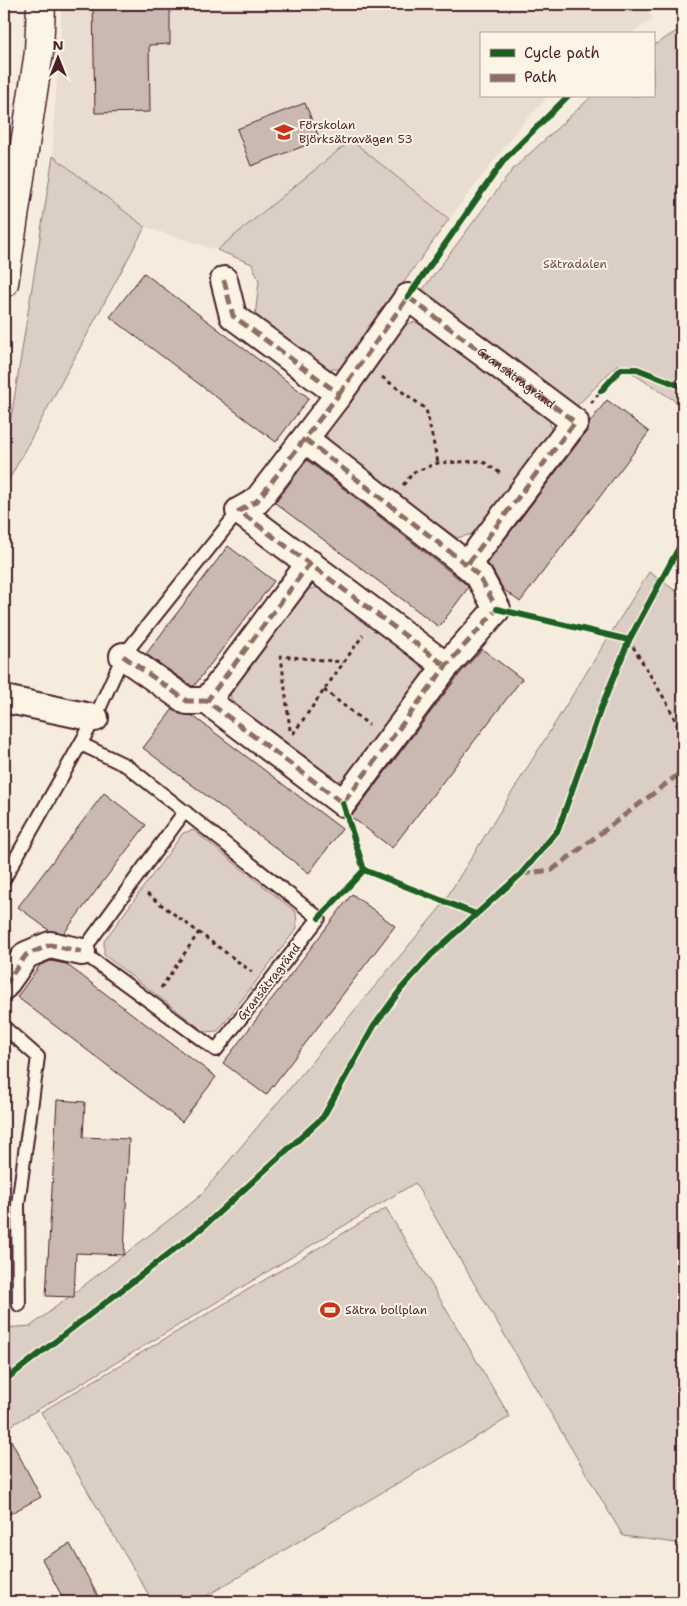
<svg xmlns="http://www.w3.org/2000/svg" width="687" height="1606" font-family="'Shantell Sans',sans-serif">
<rect width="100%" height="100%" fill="#f5ecde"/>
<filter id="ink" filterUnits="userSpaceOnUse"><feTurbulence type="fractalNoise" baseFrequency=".02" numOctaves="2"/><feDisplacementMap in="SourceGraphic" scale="10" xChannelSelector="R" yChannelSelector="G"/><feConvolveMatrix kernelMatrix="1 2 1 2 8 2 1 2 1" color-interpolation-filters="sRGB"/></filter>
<g filter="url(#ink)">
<polygon fill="#e8ddd0" points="61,4 641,4 654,19 630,34 481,34 481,96 548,96 522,124 449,219 351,140 217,250 145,227 53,156 54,119 61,26"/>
<g fill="#dbcec4" stroke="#927678">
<polygon points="4,19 10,25 4,112"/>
<polygon points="683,27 683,406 618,364 573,410 421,292 513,169 592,96 653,96 653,46"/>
<polygon points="351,140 449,219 342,369 326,369 255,317 259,281 252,264 217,250"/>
<polygon points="53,156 145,227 4,489 4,462"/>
<polygon points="416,322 549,415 551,431 479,532 457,538 328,443 326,426 405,324"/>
<polygon points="649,572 683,596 683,1544 623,1536 415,1183 4,1430 4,1328 31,1326 199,1197 440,908"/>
<polygon points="320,587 419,659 426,674 352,777 334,782 232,708 230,690 309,589"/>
<polygon points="193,830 296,912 297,928 218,1031 205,1032 104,955 104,941 183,833"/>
<polygon points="386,1208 510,1417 196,1602 153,1602 41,1412"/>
</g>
<g fill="#cab9b1" stroke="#4a1f2b">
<polygon points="93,4 170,4 170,44 149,45 150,112 95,113"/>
<polygon points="305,103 320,140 251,166 237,129"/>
<polygon points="144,273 309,398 276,442 110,317"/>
<polygon points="607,400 649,432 520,602 503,589 492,569 487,563 587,431 590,422"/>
<polygon points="307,460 467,585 468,588 439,627 275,503"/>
<polygon points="228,546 274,581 194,686 192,686 146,654"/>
<polygon points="482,649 522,679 392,848 350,816 355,812 458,676"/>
<polygon points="173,709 179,714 193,716 342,829 309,873 143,748"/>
<polygon points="104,793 146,825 64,933 50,931 18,907"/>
<polygon points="352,894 395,926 266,1095 223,1063"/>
<polygon points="51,961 66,964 216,1077 182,1122 17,997 40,965"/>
<polygon points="57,1100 85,1102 83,1137 129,1139 124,1255 76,1253 74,1297 46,1296"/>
<polygon points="4,1427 41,1497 4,1517"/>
<polygon points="70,1544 101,1602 65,1602 42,1559"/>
</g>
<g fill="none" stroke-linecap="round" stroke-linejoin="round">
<defs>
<g id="lane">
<polyline points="81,744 127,766 319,918 216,1050 82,952 185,811"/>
<polyline points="4,879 95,718 123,656 239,511"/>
<polyline points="4,1027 38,1057 18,1204 19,1305"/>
</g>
<g id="street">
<polyline points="224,280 233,316 339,394 257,501 239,511 446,666"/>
<path id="s1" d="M339 394 408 297 575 422 467 565"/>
<polyline points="305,439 467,565 479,576 497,609 446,666 343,803 207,701 310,563"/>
<polyline points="123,656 187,701 207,701"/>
<polyline points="4,699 95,718"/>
<polyline points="4,986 26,955 50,945 82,952"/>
</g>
<polyline id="secondary" points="4,283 39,52 41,4"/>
</defs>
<use href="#lane" stroke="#4a1f2b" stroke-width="16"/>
<use href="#street" stroke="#4a1f2b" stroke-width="30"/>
<use href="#secondary" stroke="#4a1f2b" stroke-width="31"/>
<g stroke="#4a1f2b" stroke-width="3" stroke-dasharray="4 4" stroke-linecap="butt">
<polyline points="382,377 426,409 438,463"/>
<polyline points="591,403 601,391"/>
<polyline points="403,485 414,472 438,463 482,461 503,475"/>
<polyline points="629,640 667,703 683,737"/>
<polyline points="324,690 369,725"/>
<polyline points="290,730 281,656 343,662"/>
<polyline points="293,734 363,635"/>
<polyline points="147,894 252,972"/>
<polyline points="161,988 199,932"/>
</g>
<use href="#lane" stroke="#fcf5e5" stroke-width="12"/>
<use href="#street" stroke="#fcf5e5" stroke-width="26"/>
<use href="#secondary" stroke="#fcf5e5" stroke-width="28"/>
<g stroke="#8d6e63" stroke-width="5" stroke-dasharray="10 5" stroke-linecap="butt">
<polyline points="224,280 233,316 339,394 257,501 239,511 446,666"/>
<polyline points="339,394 408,297 575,422 467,565"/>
<polyline points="305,439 467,565 479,576 497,609 446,666 343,803 207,701 310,563"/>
<polyline points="123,656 187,701 207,701"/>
<polyline points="521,874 552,870 683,771"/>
<polyline points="4,986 26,955 50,945 82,952"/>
</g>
<defs>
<g id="cycleway">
<polyline points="408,297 504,160 568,96"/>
<polyline points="601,391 621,369 637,369 683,387"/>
<polyline points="497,609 629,640"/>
<polyline points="364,870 476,914"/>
<polyline points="319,918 364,870 343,803"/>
<polyline points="4,1381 202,1228 323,1117 374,1026 401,989 431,955 521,874 558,830 601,708 629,640 683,540"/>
</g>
</defs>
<use href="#cycleway" stroke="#fcf5e5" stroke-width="9"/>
<use href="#cycleway" stroke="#1b5e20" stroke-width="6"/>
</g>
</g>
<defs>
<symbol id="school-bare" viewBox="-9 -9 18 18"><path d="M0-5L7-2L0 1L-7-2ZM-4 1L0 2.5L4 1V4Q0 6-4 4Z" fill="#c8321e" stroke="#fcf5e5" stroke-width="2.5" paint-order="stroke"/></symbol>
<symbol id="stadium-bare" viewBox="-9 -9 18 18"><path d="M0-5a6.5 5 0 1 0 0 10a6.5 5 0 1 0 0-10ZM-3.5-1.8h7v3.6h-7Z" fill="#c8321e" stroke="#fcf5e5" stroke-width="2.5" paint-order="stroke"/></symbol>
</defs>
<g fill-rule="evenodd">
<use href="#school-bare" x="270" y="118" width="28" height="28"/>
<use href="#stadium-bare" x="316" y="1296" width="28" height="28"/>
</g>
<g text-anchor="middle" stroke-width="4" stroke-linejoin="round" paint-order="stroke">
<g font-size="12" fill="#4a1f2b" stroke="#fcf5e5" text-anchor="start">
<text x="299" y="129">Förskolan<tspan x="299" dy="14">Björksätravägen 53</tspan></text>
<text x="345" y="1314">Sätra bollplan</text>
</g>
<g font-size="12" fill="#6e4b51" stroke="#fcf5e5">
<text x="575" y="268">Sätradalen</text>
</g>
<g font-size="12" fill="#4a1f2b" stroke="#fcf5e5">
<text dy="4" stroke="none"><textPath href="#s1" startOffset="254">Gransätragränd</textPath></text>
<text transform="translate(269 982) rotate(-52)" y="4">Gransätragränd</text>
</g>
</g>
<rect width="687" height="1606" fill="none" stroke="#fcf5e5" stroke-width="20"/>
<rect x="10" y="10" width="667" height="1586" fill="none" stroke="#4a1f2b" stroke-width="2" filter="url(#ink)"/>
<rect x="480" y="32" width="175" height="65" fill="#fcf5e5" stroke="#b59f9b"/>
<rect x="490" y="49" width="25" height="8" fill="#1b5e20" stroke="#b59f9b"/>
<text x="524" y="58" font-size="15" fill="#4a1f2b">Cycle path</text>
<rect x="490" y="74" width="25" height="8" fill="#8d6e63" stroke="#b59f9b"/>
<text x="524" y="82" font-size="15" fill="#4a1f2b">Path</text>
<g transform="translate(58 58)" stroke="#fcf5e5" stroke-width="4" paint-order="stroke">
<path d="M0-4L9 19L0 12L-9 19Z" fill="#4a1f2b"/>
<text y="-8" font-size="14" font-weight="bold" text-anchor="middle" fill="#4a1f2b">N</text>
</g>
</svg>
